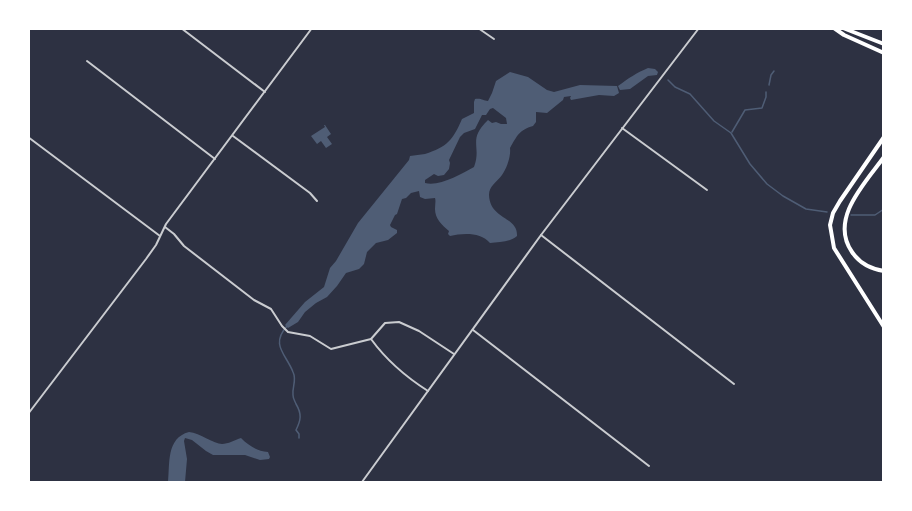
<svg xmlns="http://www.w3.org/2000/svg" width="912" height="511" font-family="'Space Grotesk',sans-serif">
<rect width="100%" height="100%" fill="#2d3142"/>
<g fill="#4f5d75" fill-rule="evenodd">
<path d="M648 68 655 69 658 72 657 75 648 76 630 89 620 90 618 86C629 78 636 73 648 68Z"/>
<path d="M510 72 528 77 547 90 554 92 580 85 617 86 619 93 614 96 599 95 571 100 570 98 571 96 564 97 563 100 547 113 536 112V122L533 126C519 130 517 136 510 148 511 156 507 168 502 175 497 182 489 186 489 195 490 220 518 216 517 236 511 242 499 242 490 243 481 232 463 233 450 236L448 234 449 231C442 225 435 219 435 209 435 205 436 201 435 198L425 199 420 197 419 191 411 193 406 198 402 199 397 214 395 215 390 225 391 227 397 230V233L388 240 376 243 367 252 364 264 359 269 346 273 337 286 327 297 316 303 305 312 298 322 288 328 285 325 305 302 324 287 330 268 336 261 358 223 409 160 410 156C415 155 420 155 425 154 447 147 453 140 462 119L474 113V102L475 99C482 98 483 101 488 101L492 93 496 81ZM493 108 506 118 507 124H501L496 122 492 123 488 120C467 140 482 146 474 167 461 174 439 187 425 183V180L434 174 438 176 444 175 449 169 450 163 449 160 460 137 464 133 475 129 482 115H486L490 109Z"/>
<polygon points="324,125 325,125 331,134 327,137 332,144 326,148 321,141 317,144 311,136 325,127"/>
<path d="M189 432C200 433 214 444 222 444 228 444 235 440 241 438 249 446 257 451 268 452L270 457 269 459 260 460 245 455H213L206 451 192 440 185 438 184 441 187 459 185 482H168C170 464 166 438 189 432Z"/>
</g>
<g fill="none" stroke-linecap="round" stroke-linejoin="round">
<g stroke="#4f5d75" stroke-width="1.5">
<polyline points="668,80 675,87 690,94 714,121 731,133 750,164 767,184 783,196 806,209 827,212"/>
<polyline points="769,85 771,75 774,71"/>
<polyline points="732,132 745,110 762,108 766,97 766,92"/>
<polyline points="851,215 875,215 884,209"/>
<path d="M287 326C270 345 286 354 293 372 297 380 292 387 293 395 293 399 295 401 296 404 302 414 301 420 296 430L299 434V438"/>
</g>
<g stroke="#caccd0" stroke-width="2">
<polyline points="181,28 265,92"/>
<polyline points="478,28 494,39"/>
<polyline points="87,61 215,159"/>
<polyline points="622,128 707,190"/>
<polyline points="233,136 310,193 317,201"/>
<polyline points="28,137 160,236"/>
<polyline points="165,227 174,234 184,246 254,300 271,309 282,326 288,332 310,336 331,349 371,339"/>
<polyline points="541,235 734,384"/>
<polyline points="473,330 649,466"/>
<path d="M428 391C406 377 387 361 371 339L385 323 399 322 419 331 454 354"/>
<polyline points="28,414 146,259 156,245 166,224 312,28"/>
<polyline points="362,482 541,235 699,28"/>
</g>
<g stroke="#fff" stroke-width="4">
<polyline points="834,28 844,35 884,53"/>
<polyline points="843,28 884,44"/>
</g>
<g stroke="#fff" stroke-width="4">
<polyline points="884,137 840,201 833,213 830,225 834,248 884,327"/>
<path d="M884 157C865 183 829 219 852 252 860 264 871 269 884 271"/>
</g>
</g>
<rect width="912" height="511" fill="none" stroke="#ffffff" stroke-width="60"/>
</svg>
